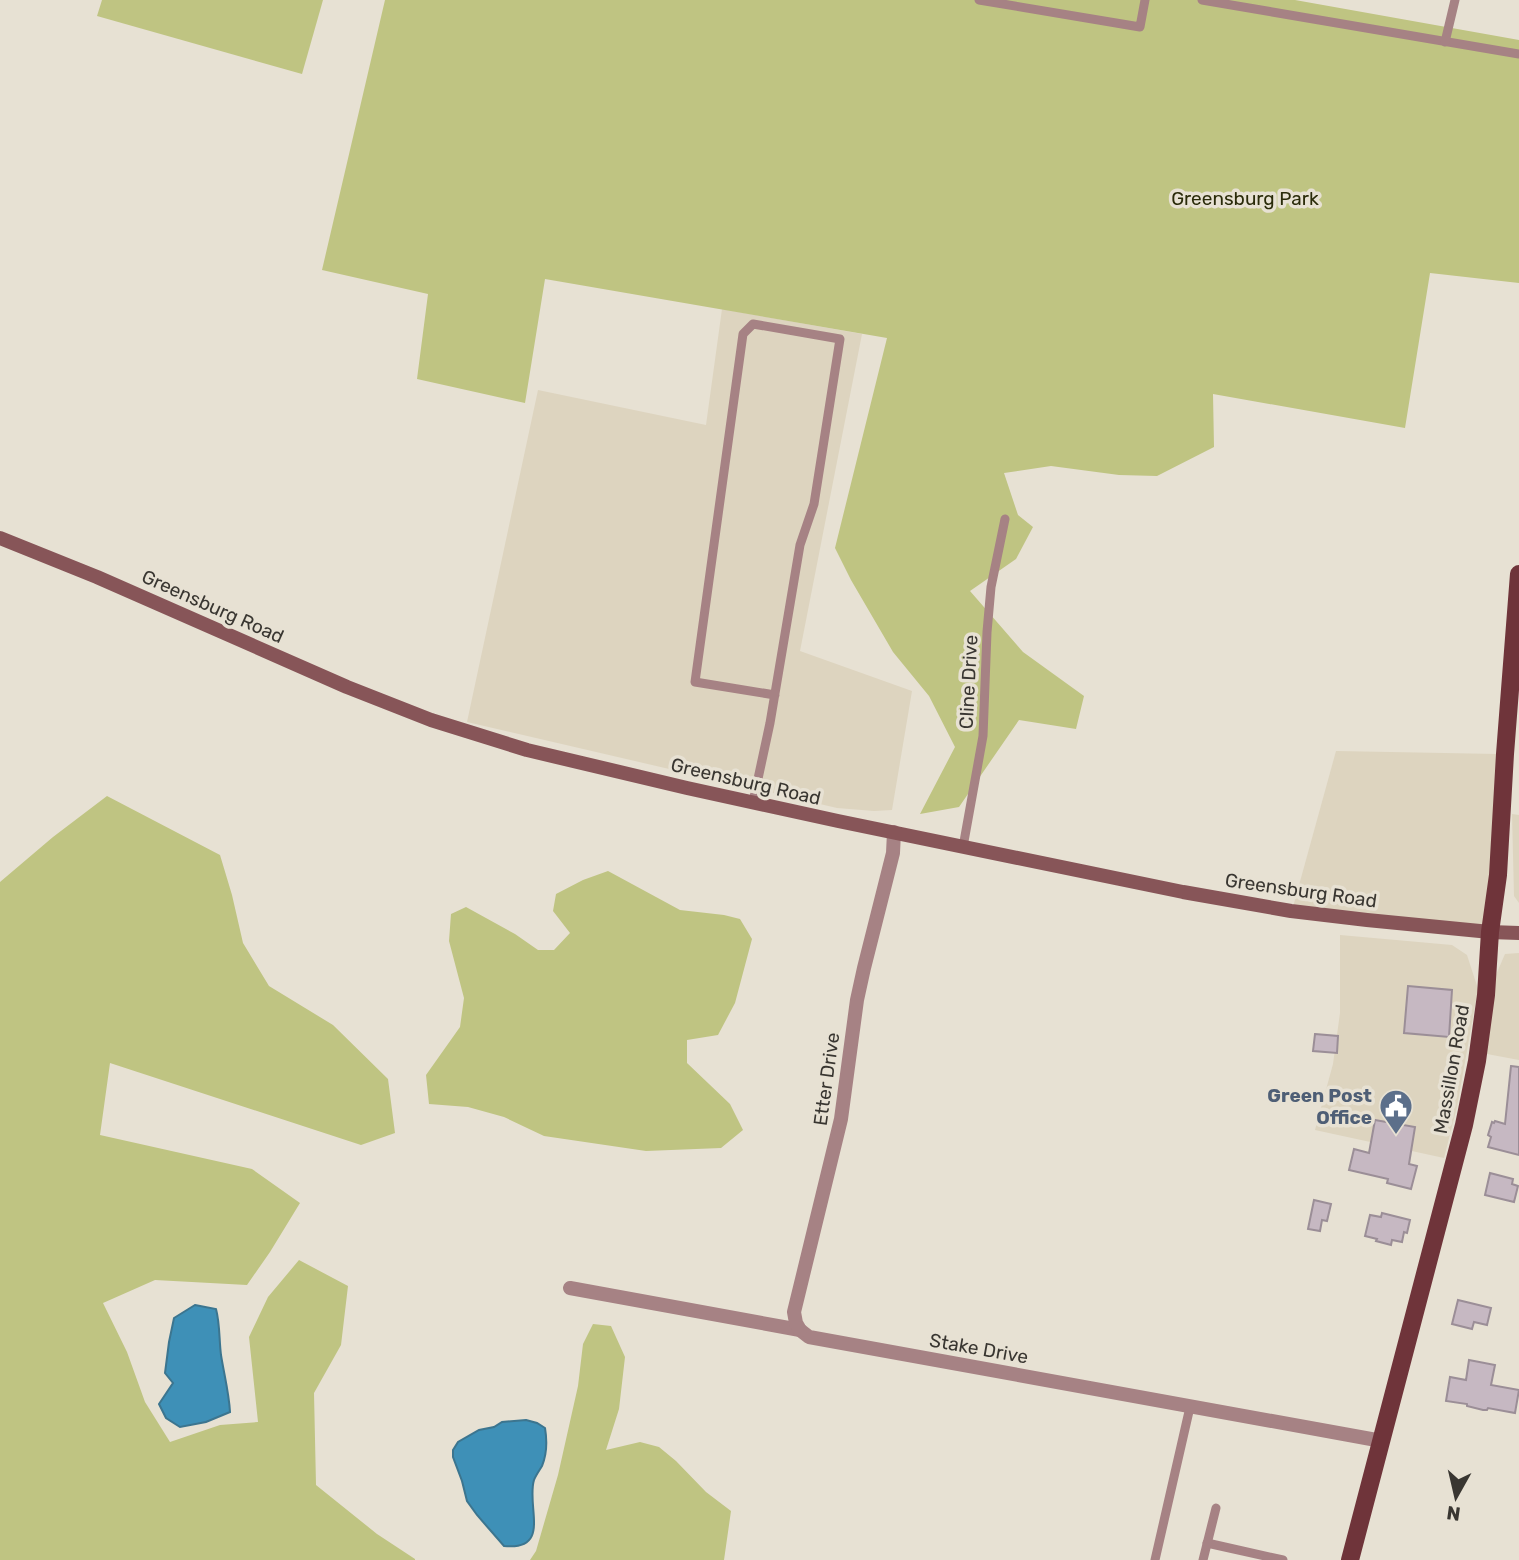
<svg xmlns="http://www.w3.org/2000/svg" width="1519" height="1560" font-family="Rubik,sans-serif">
<rect width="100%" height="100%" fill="#e7e1d3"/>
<g fill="#ddd4bf">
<polygon points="722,309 862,334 800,651 912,691 892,810 874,811 837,808 467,722 538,390 706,425"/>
<polygon points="1336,751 1498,754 1491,885 1486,927 1293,907"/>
<polygon points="1512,814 1519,815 1519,903 1514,896"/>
<polygon points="1340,935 1452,945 1467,955 1478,989 1457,1107 1444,1158 1315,1130 1333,1064 1340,1013"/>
<polygon points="1519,953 1519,1060 1487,1054 1492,984 1505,954"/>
</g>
<g fill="#bfc482">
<polygon points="102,0 323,0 302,74 97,16"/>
<polygon points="385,0 1295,0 1519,40 1519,283 1430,273 1405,428 1213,394 1214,447 1157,476 1119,475 1051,466 1004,473 1018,515 1033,527 1016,559 970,591 1023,652 1084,696 1076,729 1019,720 959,807 920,814 955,747 929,696 893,652 851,580 835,548 887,338 545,279 525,403 417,379 428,294 322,270"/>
<polygon points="107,796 220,855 232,895 243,943 269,986 333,1025 388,1079 395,1133 361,1145 110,1063 100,1135 252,1169 300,1203 270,1252 247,1285 155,1280 103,1303 127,1352 145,1402 170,1442 220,1425 258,1422 249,1337 268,1297 299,1260 348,1286 341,1345 314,1393 316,1485 377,1534 415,1559 415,1560 0,1560 0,882 53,837"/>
<polygon points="608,871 680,910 724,915 740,919 752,939 735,1003 718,1035 687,1040 687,1063 730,1104 743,1130 721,1148 646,1151 544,1136 504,1117 468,1107 429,1104 426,1075 460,1027 464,998 449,941 451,914 466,907 515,934 538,950 554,950 570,933 553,911 556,894 583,880"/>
<polygon points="593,1324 611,1326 625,1357 619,1409 606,1450 640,1442 659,1447 676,1461 706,1492 731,1511 724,1560 530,1560 536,1551 558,1475 578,1386 583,1344"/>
</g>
<g fill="#3e90b7" stroke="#3c758f" stroke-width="2">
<path d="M195 1305 216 1309C220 1324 219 1339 221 1355 224 1374 229 1393 230 1412L206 1422 180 1427 166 1418 159 1404 173 1383 165 1373 169 1342 174 1318Z"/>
<path d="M526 1420 537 1423 545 1428C547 1440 547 1454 542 1466 539 1471 536 1475 534 1480 526 1506 552 1551 504 1546L477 1515 467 1501 462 1481 453 1457V1450L458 1442 479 1430 494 1427 502 1422Z"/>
</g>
<g fill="#c6b8c2" stroke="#9b8e97" stroke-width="2">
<polygon points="1408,986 1452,990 1449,1037 1404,1033"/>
<polygon points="1315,1034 1338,1036 1337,1053 1313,1051"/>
<polygon points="1511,1066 1519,1067 1519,1155 1488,1147 1491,1137 1488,1135 1492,1122 1494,1123 1495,1121 1505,1124"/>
<polygon points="1375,1120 1415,1127 1409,1164 1417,1166 1411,1189 1387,1183 1388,1179 1349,1170 1354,1149 1369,1153"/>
<polygon points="1490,1173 1513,1179 1512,1184 1518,1186 1514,1202 1485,1195"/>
<polygon points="1314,1200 1331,1204 1327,1221 1322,1220 1320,1231 1308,1229"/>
<polygon points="1382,1213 1410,1220 1407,1233 1404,1232 1402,1242 1392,1240 1391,1245 1376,1241 1377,1239 1365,1236 1370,1215 1381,1217"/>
<polygon points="1458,1300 1491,1308 1487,1325 1474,1322 1472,1329 1452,1324"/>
<polygon points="1469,1360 1495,1365 1491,1385 1519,1390 1515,1413 1488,1408 1487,1410 1483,1410 1467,1406 1467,1404 1446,1401 1450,1377 1466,1380"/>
</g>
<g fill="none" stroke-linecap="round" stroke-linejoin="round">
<g stroke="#a68284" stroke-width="9">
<polyline points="979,0 1140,27 1145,0"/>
<polyline points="1202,0 1519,54"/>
<polyline points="1445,42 1455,0"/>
<polyline points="753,802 770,723 800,545 814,504 840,339 753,324 743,334 695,682 775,695"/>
<polyline points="963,847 983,736 987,632 991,587 1005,519"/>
<polyline points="1207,1543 1283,1560"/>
<polyline points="1155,1560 1190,1407"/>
<polyline points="1203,1560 1216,1508"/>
</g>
<g stroke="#a68284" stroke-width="14">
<polyline points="570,1288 800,1330 809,1337 1382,1441"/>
<polyline points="800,1330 796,1323 794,1312 841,1119 857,1000 864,968 893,853 894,832"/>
</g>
<polyline stroke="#875558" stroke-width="14" points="0,538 97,577 347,687 431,720 527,750 687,788 838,821 1183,892 1291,911 1367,920 1490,932 1519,933"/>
<polyline stroke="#6f343a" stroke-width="18" points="1350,1560 1464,1125 1477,1061 1486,995 1490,932 1498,875 1505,754 1519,574"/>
</g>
<defs>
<symbol id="civic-pin" viewBox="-11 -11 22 30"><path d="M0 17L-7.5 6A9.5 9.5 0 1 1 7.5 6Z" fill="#5c6f8a" stroke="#e7e1d3"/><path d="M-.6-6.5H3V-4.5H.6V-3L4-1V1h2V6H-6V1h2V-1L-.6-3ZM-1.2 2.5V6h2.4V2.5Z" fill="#fff"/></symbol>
</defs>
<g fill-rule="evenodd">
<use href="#civic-pin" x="1377" y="1087" width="38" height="52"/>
</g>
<g text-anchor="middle" stroke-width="7" stroke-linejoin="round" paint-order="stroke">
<g font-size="19" fill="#2a2b0a" stroke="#e7e1d3">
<text x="1245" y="205">Greensburg Park</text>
</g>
<g font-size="19" fill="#393631" stroke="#e7e1d3">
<text transform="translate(213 606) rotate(24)" y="7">Greensburg Road</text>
<text transform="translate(968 682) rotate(-87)" y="7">Cline Drive</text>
<text transform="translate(746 781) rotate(13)" y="7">Greensburg Road</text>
<text transform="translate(1301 890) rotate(8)" y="7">Greensburg Road</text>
<text transform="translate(1451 1069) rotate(-80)" y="7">Massillon Road</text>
<text transform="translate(826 1079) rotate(-82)" y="7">Etter Drive</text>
<text transform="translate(979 1348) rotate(10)" y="7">Stake Drive</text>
</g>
<g font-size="19" font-weight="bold" fill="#4e5e75" stroke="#e7e1d3" text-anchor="end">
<text x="1372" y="1102">Green Post<tspan x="1372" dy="22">Office</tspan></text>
</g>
</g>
<g transform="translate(1456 1497) rotate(188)" stroke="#e7e1d3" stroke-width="5" paint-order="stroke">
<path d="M0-5L12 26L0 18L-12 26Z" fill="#393631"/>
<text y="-10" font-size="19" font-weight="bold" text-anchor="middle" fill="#393631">N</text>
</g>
</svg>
